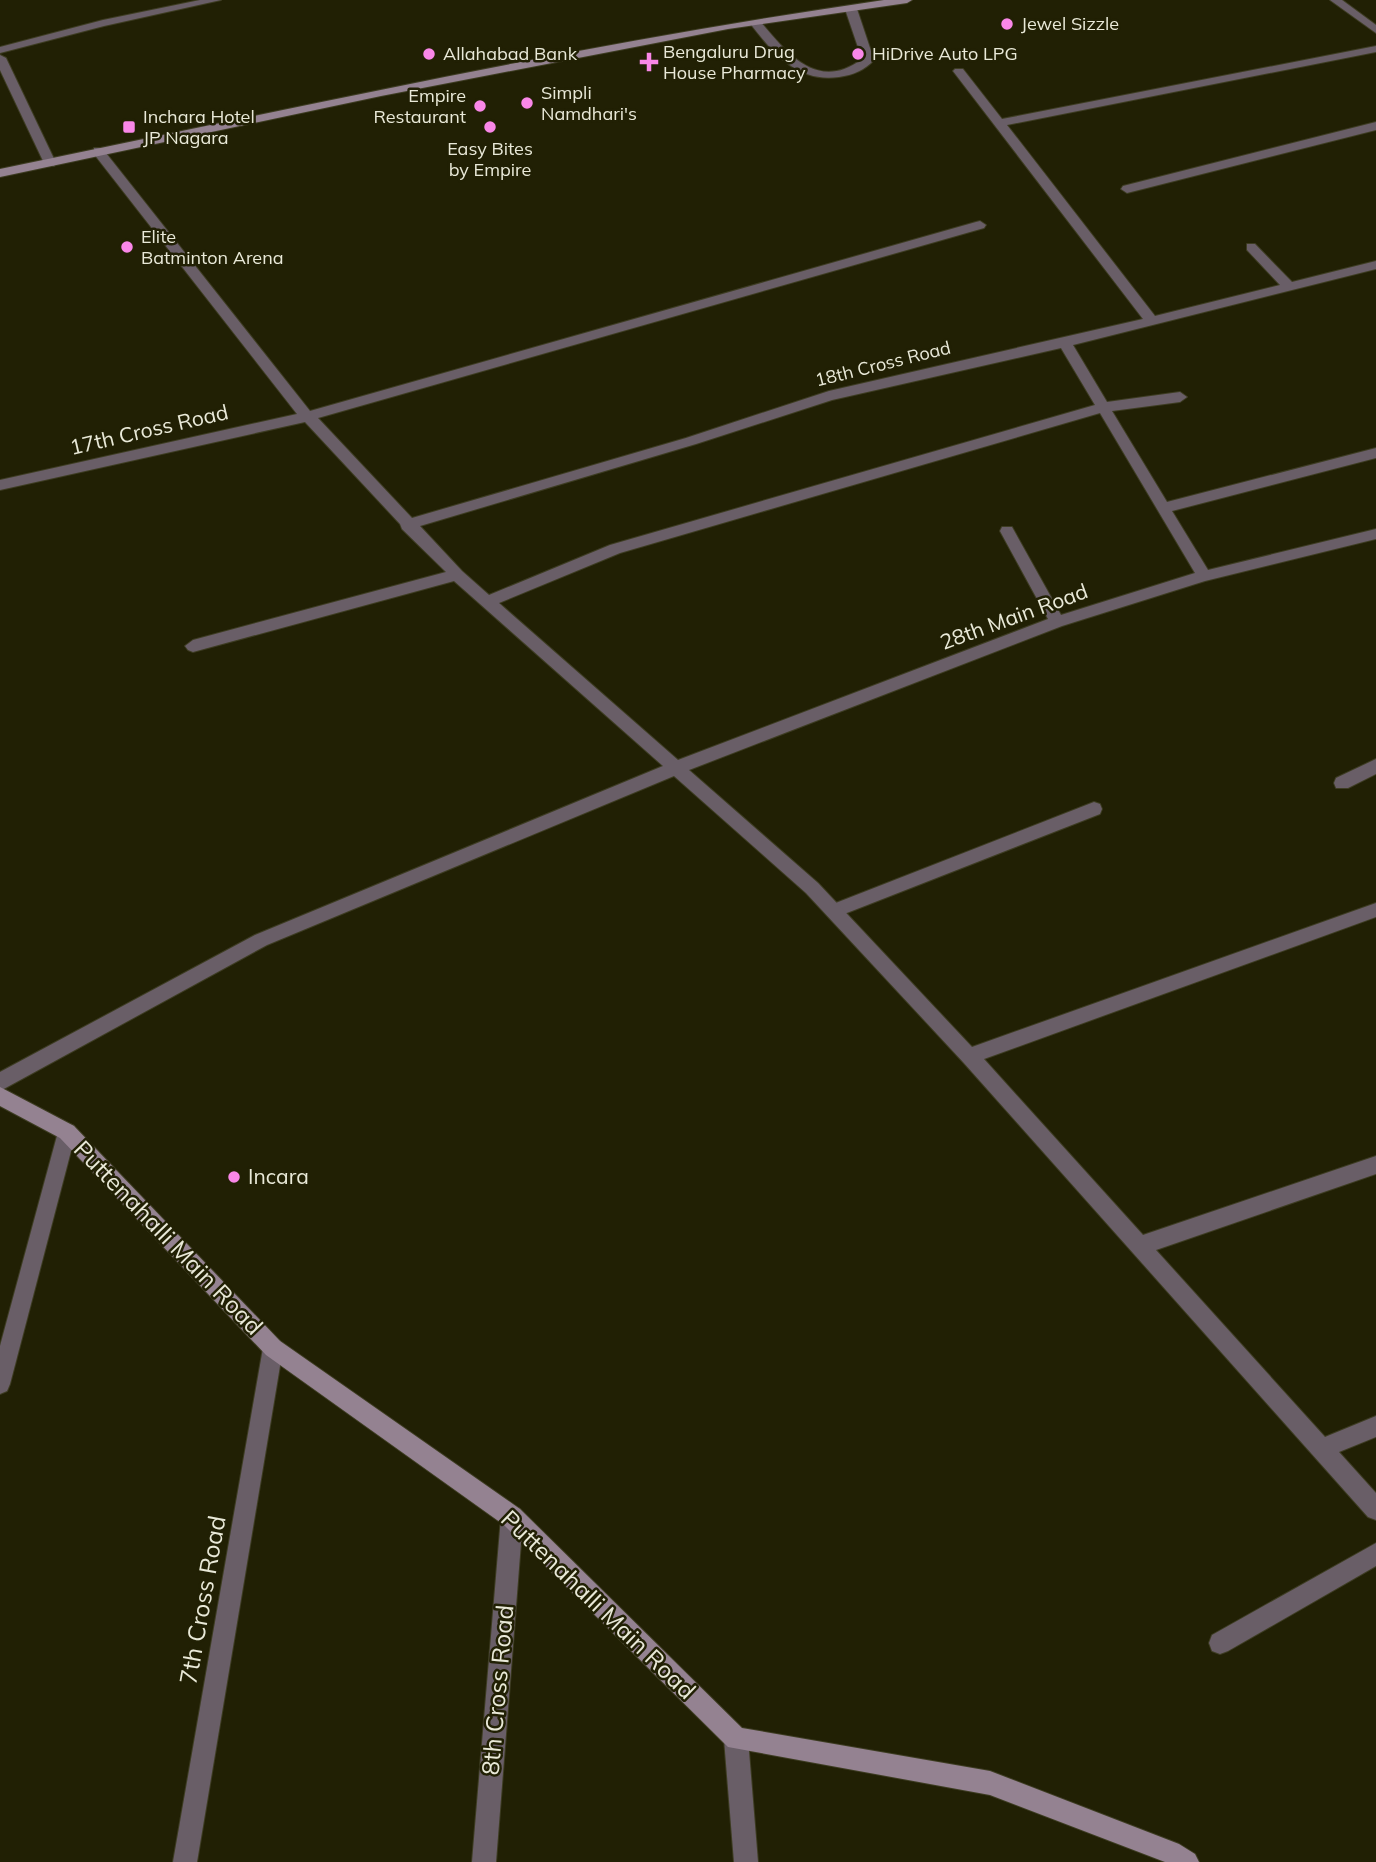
<svg xmlns="http://www.w3.org/2000/svg" width="1376" height="1862" font-family="Mulish,sans-serif">
<rect width="100%" height="100%" fill="#212004"/>
<g fill="none" stroke-linecap="round" stroke-linejoin="round">
<defs>
<g id="lane">
<path d="M851 6 857 9 874 60C865 70 853 75 839 77 797 83 773 53 749 22L759 20C786 52 817 93 862 59L845 9Z"/>
<polygon points="1376,759 1376,774 1348,788 1336,788 1334,783 1336,778"/>
<polygon points="1094,802 1100,804 1102,809 1100,814 834,918 828,916 825,911 828,906"/>
</g>
<g id="street">
<polygon points="200,0 221,0 104,26 0,53 0,47 103,20"/>
<polygon points="1330,0 1342,0 1376,25 1376,33"/>
<path d="M1376 46V52L1007 125 1155 316 1280 285 1247 250V244H1255L1292 282 1376 261V269L1073 345 1107 402 1180 392 1187 397 1180 402 1112 411 1167 502 1376 448V458L1172 511 1208 570 1376 529V539L1205 581 1062 626 689 770 818 883 972 1047 1376 903V917L984 1059 1143 1235 1376 1156V1174L1156 1250 1325 1437 1376 1416V1437L1339 1452 1376 1493V1520L1368 1517 963 1062 806 893 674 776 267 945 0 1091V1072L255 935 663 766 454 581 193 652 188 650 185 646 193 640 446 572 402 529 400 524 305 422 0 490V480L297 414 94 154V148H102L310 411 976 222 980 221 986 225 984 228 318 418 412 518 686 438 829 391 1143 319 953 71 955 69H963L1002 119ZM1061 348 1095 405 610 545 489 595 462 571 420 526 696 444 832 400ZM1100 413 1195 573 1061 615 1012 527H1002L1000 531 1048 619 678 760 499 603 620 553Z"/>
<polygon points="0,55 6,58 56,163 54,166 44,163 0,70"/>
<polygon points="1376,122 1376,130 1127,193 1121,189 1123,186"/>
<polygon points="67,1123 74,1126 76,1132 10,1384 7,1391 0,1394 0,1346 58,1132 60,1126"/>
<polygon points="273,1338 280,1341 283,1348 197,1862 173,1862 263,1348 266,1341"/>
<polygon points="512,1506 520,1509 523,1517 496,1862 472,1862 501,1517 504,1509"/>
<polygon points="1376,1543 1376,1566 1228,1651 1220,1654 1212,1651 1209,1643 1212,1635"/>
<polygon points="736,1727 744,1731 748,1739 758,1862 734,1862 724,1739 728,1731"/>
</g>
<g id="secondary">
<path d="M884 0H912L907 3 728 29 381 96 0 177V169C294 108 587 43 884 0Z"/>
<polygon points="0,1087 74,1126 280,1341 520,1509 742,1728 990,1771 1179,1844 1195,1854 1199,1862 1165,1862 990,1795 728,1747 504,1525 266,1355 60,1138 0,1106"/>
</g>
</defs>
<use href="#lane" stroke="#3d3c22" stroke-width="2"/>
<use href="#street" stroke="#3d3c22" stroke-width="2"/>
<use href="#secondary" stroke="#3d3c22" stroke-width="2"/>
<use href="#lane" fill="#695e67" fill-rule="evenodd"/>
<use href="#street" fill="#695e67" fill-rule="evenodd"/>
<use href="#secondary" fill="#948291" fill-rule="evenodd"/>
</g>
<g fill="#f987e8" stroke="#212004" stroke-width="2.5">
<circle cx="1007" cy="24" r="7"/>
<circle cx="429" cy="54" r="7"/>
<circle cx="858" cy="54" r="7"/>
<path d="M645.5 51.5h7v7h7v7h-7v7h-7v-7h-7v-7h7z"/>
<circle cx="527" cy="103" r="7"/>
<circle cx="480" cy="106" r="7"/>
<rect x="122" y="120" width="14" height="14" rx="3.5"/>
<circle cx="490" cy="127" r="7"/>
<circle cx="127" cy="247" r="7"/>
<circle cx="234" cy="1177" r="7"/>
</g>
<g text-anchor="middle" stroke-width="5" stroke-linejoin="round" paint-order="stroke">
<g font-size="18" fill="#e9e9d8" stroke="#212004" text-anchor="start">
<text x="1021" y="30">Jewel Sizzle</text>
<text x="663" y="58">Bengaluru Drug<tspan x="663" dy="21">House Pharmacy</tspan></text>
<text x="443" y="60">Allahabad Bank</text>
<text x="872" y="60">HiDrive Auto LPG</text>
<text x="541" y="99">Simpli<tspan x="541" dy="21">Namdhari's</tspan></text>
<text x="466" y="102" text-anchor="end">Empire<tspan x="466" dy="21">Restaurant</tspan></text>
<text x="143" y="123">Inchara Hotel<tspan x="143" dy="21">JP Nagara</tspan></text>
<text x="490" y="155" text-anchor="middle">Easy Bites<tspan x="490" dy="21">by Empire</tspan></text>
<text x="141" y="243">Elite<tspan x="141" dy="21">Batminton Arena</tspan></text>
</g>
<g font-size="18" fill="#e9e9d8" stroke="#212004">
<text transform="translate(883 364) rotate(-14)" y="6">18th Cross Road</text>
</g>
<g font-size="21" fill="#e9e9d8" stroke="#212004">
<text transform="translate(149 430) rotate(-13)" y="7">17th Cross Road</text>
<text transform="translate(1014 617) rotate(-20)" y="7">28th Main Road</text>
</g>
<g font-size="21" fill="#e9e9d8" stroke="#212004" text-anchor="start">
<text x="248" y="1184">Incara</text>
</g>
<g font-size="24" fill="#e9e9d8" stroke="#212004">
<text transform="translate(168 1238) rotate(46)" y="8">Puttenahalli Main Road</text>
<text transform="translate(203 1600) rotate(-80)" y="8">7th Cross Road</text>
<text transform="translate(598 1605) rotate(44)" y="8">Puttenahalli Main Road</text>
<text transform="translate(498 1690) rotate(-85)" y="8">8th Cross Road</text>
</g>
</g>
</svg>
